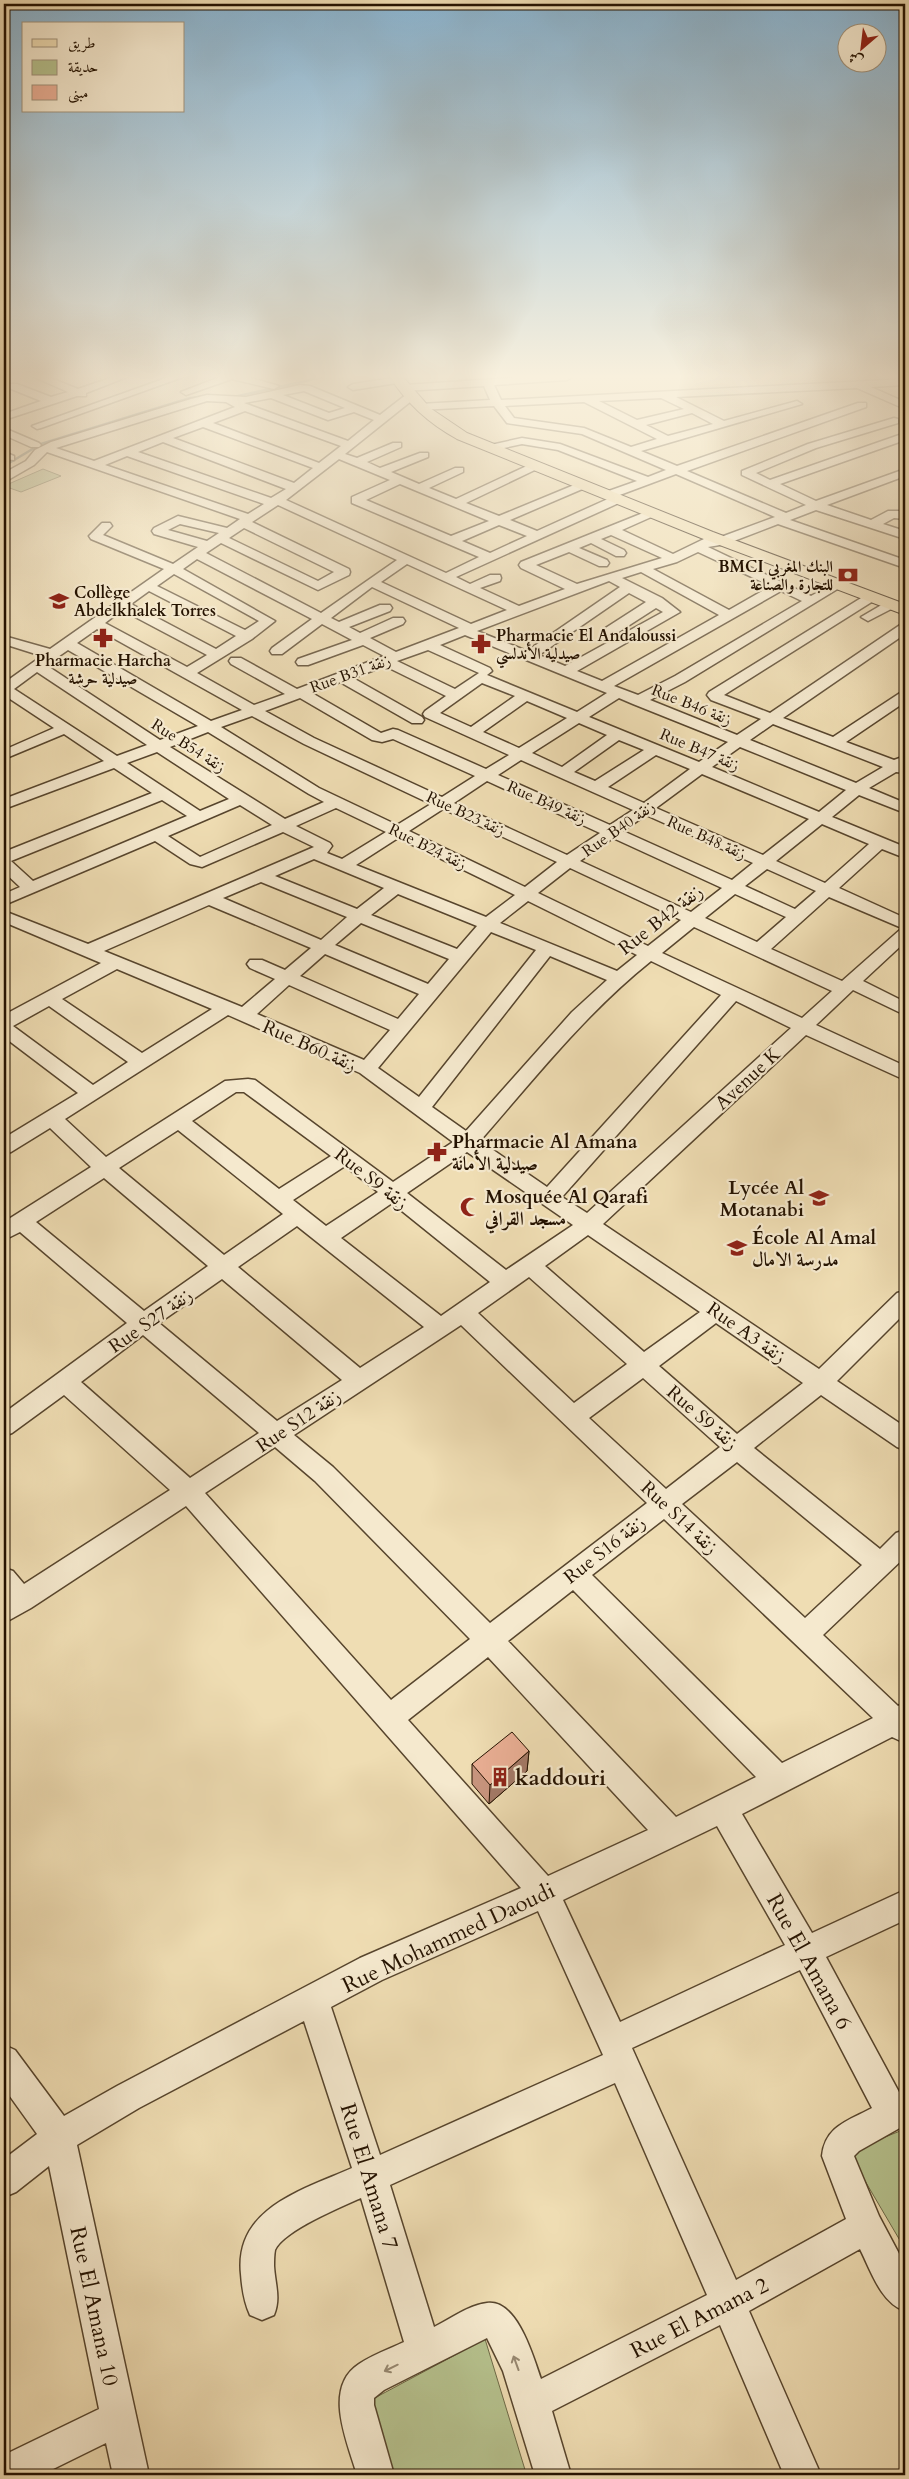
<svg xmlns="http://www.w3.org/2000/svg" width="909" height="2479" font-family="Cardo,Amiri,serif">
<rect width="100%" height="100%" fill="#efddb3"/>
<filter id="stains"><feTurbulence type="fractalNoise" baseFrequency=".004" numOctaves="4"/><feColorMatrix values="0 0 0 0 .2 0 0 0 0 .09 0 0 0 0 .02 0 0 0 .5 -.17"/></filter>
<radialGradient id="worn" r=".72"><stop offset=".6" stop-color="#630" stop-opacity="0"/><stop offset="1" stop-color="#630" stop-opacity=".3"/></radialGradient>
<g fill="#b6c28e" stroke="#6d6a47">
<polygon points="43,469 61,476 21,492 4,486"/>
<polygon points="905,2129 905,2249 848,2152"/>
<polygon points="485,2339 526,2473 521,2475 394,2475 369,2401"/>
</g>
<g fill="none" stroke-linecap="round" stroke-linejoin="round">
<g stroke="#6d776d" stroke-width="2.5">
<polyline points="234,397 323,377"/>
<polyline points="4,466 41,444 190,398 208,396"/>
</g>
<defs>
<g id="minor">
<polygon points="34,377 48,377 78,389 113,377 127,377 86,393 86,396 77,396 4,420 4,414 41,401 9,388 9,384 17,384 51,397 68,392"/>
<polygon points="169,377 183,377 41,428 37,429 32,426"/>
<polygon points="220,377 248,377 279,386 274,389 232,379 186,395 181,392"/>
<polygon points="399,377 403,378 403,382 353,390 348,387 353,384"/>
<path d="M524 377H572L567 380 494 385 501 400 905 379V385L871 387 905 402V409L857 388 676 397 724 421 797 401 802 404 641 451 677 466 858 403H866V407L687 471 786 513 806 505 742 475V471L808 444 894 418 898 419V423L816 448 756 473 770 480 905 433V440L780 484 816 501 905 469V476L827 505 871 520 888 511H905V519L894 518 883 524 905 531V539L816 510 790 520 905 560V568L778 524 726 544 708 547 811 596 838 581 844 585 685 682 650 700 737 735 761 719 711 700 707 695 709 692 866 595 871 594 878 598 724 695 770 713 900 625 905 624V634L783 718 833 737 900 693 905 692V702L846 742 894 760 905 756V773L896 772 869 788 905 803V813L859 795 832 817 905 847V858L882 849 839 888 905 918V942L863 981 905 1002V1015L853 990 816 1025 905 1066V1080L806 1035 603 1224 819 1369 897 1293 905 1291V1313L837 1381 905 1427V1450L897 1447 821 1395 754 1448 880 1549 896 1533 905 1530V1557L823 1635 898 1706 905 1703V1743L892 1737 742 1814 812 1933 905 1890V1920L826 1957 900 2094 905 2092V2125L859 2151 854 2156 879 2216 905 2265V2311C881 2303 871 2271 860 2249L749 2311 821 2475H784L720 2325 552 2411 571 2475H535L503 2371 487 2338 384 2390 374 2398V2405L394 2475H357C348 2443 322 2388 359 2364 372 2355 389 2349 404 2342L361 2198C341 2207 283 2231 275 2250 274 2255 274 2261 274 2266 275 2284 281 2298 274 2315L262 2320 250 2315C244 2302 242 2288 241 2274 234 2208 303 2190 352 2168L304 2021 139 2108 77 2145 149 2475H113L106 2443 41 2475H4V2455L99 2409 49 2166 16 2192 4 2197V2159L37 2134 4 2088V2045L15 2050 64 2116 117 2086 360 1958 521 1888 186 1506 31 1608 4 1623V1568L13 1571 24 1584 170 1490 64 1395 12 1433 4 1436V1413L127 1323 20 1232 4 1240V1222L91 1167 50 1128 11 1152 4 1154V1138L78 1093 4 1037V1015L101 963 4 922V911L88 944 314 847 283 832 202 867 190 864 155 841 4 905V894L20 887 4 872V852L152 793 114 768 4 809V799L104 761 64 734 4 759V750L54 728 4 695V683L42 656 4 644V636L50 649 164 569 91 539 89 536 102 523H110L112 526 103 535 173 564 198 547 154 534 152 531 154 528 178 516 227 528 240 519 47 452 34 465 8 480 4 481V473L26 461 35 450 51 442 191 399 207 395 246 397 300 385 310 386 380 415 407 394H415V398L345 454 357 458 393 443H401V447L367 462 380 468 420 453H428V457L391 472 419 484 455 468H463V472L429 488 456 499 531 464H539V468L466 503 499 516 579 483H587V487L510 520 537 531 610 498 603 497V493L637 481 558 450 522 444 490 451 484 448 486 446 522 438 560 444 648 477 666 470 582 434 507 423 494 406 420 410 415 407 420 404 490 400 484 386 405 391 400 388 405 385ZM304 391 345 408 329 413 283 395ZM271 398 328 420 354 412 374 420 348 441 244 403ZM661 398 684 409 637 420 599 401ZM207 401 226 402 235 407 94 461 56 448ZM584 402 657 439 631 447 584 428 514 418 505 406ZM245 411 341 446 319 463 213 423ZM692 413 713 424 668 436 646 425ZM203 427 313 468 294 483 173 438ZM163 442 286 489 271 498 138 452ZM127 456 264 504 248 514 105 465ZM339 459 390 480 352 497V503L479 557 446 573 286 500ZM676 474 775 517 721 537 706 538 673 554 622 530 658 514 652 510 648 511 521 562 519 565 521 568 565 589 519 606 480 588 500 581 501 578 500 575H490L470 584 456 577 621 502V496H617ZM400 484 489 521 451 536 366 500ZM278 505 397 560 321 613 206 553 221 543 318 590 349 575 350 572 349 569 252 522ZM180 524 219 533 207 541 168 530ZM499 525 527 536 490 553 462 541ZM244 528 334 572 318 581 229 538ZM611 535 662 558 577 584 536 565 569 552 599 566H607L609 563 607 560 579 548 591 543 616 556H624L626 553 624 550 601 539ZM698 552 771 586 729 610 653 569 677 562ZM197 559 312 619 272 648 270 651 272 654H282L322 624 352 640 298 659 296 662 298 665H308L363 645 384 656 297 689 241 658H231L229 661 231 664 285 694 254 705 197 673 252 639 275 621 183 569ZM407 564 507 610 471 624 381 582ZM641 572 719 615 602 681 577 671 680 612 662 598 622 578ZM174 574 259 621 245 630 157 586ZM609 581 620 587 527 651 477 631ZM372 587 459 628 396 652 370 638 403 624 405 621 403 618H393L360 633 349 627 390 611 392 608 390 605H380L339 622 331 618ZM149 591 236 636 216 649 131 604ZM781 591 802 601 675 676 638 695 614 686ZM629 593 646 602 604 629 602 632 604 635H614L656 608 663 612 565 666 539 655ZM122 610 207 655 187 667 105 623ZM97 629 242 710 211 721 77 643ZM465 635 607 693 577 712 487 675 492 671 490 668 440 645ZM68 650 198 726 160 740 46 665ZM428 650 479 673 455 689 397 661ZM385 666 446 696 425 711 423 714 425 717 509 755 486 769 398 730 393 729 381 733 312 693 340 682 412 723H422L424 720 422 717 353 678ZM37 672 147 745 117 756 14 689ZM482 683 515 696 471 727 440 713ZM300 698 372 740 382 742 393 739 475 776 442 797 314 738 265 711ZM619 698 633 704 728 742 699 762 589 717ZM527 701 567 718 519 748 483 732ZM252 716 304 744 431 804 397 825 319 788 221 727ZM579 723 607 735 562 767 532 753ZM773 724 883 767 856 783 750 740ZM208 732 309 794 324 802 285 819 170 747ZM619 740 644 750 595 781 574 772ZM740 747 846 790 819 812 712 767ZM157 752 229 799 200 811 127 763ZM656 755 690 769 644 803 608 787ZM521 760 633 810 610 825 498 775ZM702 774 809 819 763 855 656 808ZM487 781 600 833 567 855 454 803ZM162 800 187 816 33 881 11 861ZM240 805 272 825 200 857 168 836ZM336 808 386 832 342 859 327 853 332 846 330 843 296 826ZM443 809 557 862 525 887 409 831ZM646 815 753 863 732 880 623 831ZM822 824 869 844 825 883 776 861ZM398 838 515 895 486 917 356 865ZM613 838 722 888 691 912 580 861ZM314 859 384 888 357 909 275 876ZM570 868 681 920 648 946 538 893ZM767 869 816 891 795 909 745 886ZM261 882 347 917 321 940 223 898ZM398 894 477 926 457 949 371 915ZM735 894 786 917 757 942 705 918ZM829 897 902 928 842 981 771 949ZM528 901 637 955 617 971 500 923ZM209 905 311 948 285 970 262 960H250L247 964 250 968 275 979 242 1007 104 951ZM361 923 449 959 428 984 335 945ZM694 927 832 991 802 1018 662 953ZM491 932 536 950 419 1097 378 1068ZM325 954 419 994 398 1019 300 976ZM550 956 607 980 572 1012 466 1131 432 1107ZM651 961 721 995 547 1187 480 1141C534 1079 586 1013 651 961ZM117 969 212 1009 142 1053 62 999ZM289 985 390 1030 364 1060 257 1014ZM736 1001 791 1028 587 1213 562 1197ZM49 1006 128 1062 93 1085 13 1026ZM228 1015 360 1073 453 1142 393 1182 255 1080 248 1079 225 1081 106 1157 65 1119ZM236 1092H244L331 1156 279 1189 192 1121ZM178 1130 283 1214 224 1255 119 1168ZM467 1152 573 1225 506 1270 407 1193ZM345 1166 378 1192 326 1226 293 1200ZM104 1178 208 1266 144 1311 36 1222ZM392 1203 490 1282 441 1316 341 1238ZM297 1226 424 1327 360 1368 238 1267ZM588 1235 700 1312 644 1352 545 1266ZM529 1277 627 1364 574 1403 478 1313ZM222 1279 342 1380 277 1421 159 1323ZM716 1323 803 1383 737 1434 659 1366ZM461 1325 647 1503 490 1623 333 1467 294 1435ZM143 1335 259 1433 190 1478 81 1382ZM643 1378 720 1447 666 1489 589 1418ZM275 1447 315 1481 470 1639 391 1700 205 1493ZM737 1462 862 1565 805 1618 682 1504ZM664 1519 873 1718 782 1763 592 1575ZM573 1590 756 1777 676 1817 508 1641ZM488 1657 648 1830 548 1876 408 1720ZM717 1826 785 1945 620 2022 563 1900ZM538 1911 603 2055 380 2155 331 2007 382 1980ZM800 1970 872 2108C848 2121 825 2126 822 2156L846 2219 736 2280 632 2048ZM615 2083 707 2295 541 2379C533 2356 517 2299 487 2303 469 2305 450 2319 434 2327L390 2185Z"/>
<polygon points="4,428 39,443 41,445 39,447 31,447 4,435"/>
<polygon points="4,452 14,456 14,460 4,459"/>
<polygon points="890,600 897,604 895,607 868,621 861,617"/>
</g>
<path id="major" d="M390 377H403L430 408 467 433 713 532 905 604V615L701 538 457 439C430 424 406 403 390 377Z"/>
</defs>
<use href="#minor" stroke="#57452d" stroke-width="3"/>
<use href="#major" stroke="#241200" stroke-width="2"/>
<use href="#minor" fill="#f5e9ce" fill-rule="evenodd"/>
<use href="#major" fill="#efddb3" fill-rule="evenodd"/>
</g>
<polygon fill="#c99680" stroke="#241200" points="529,1751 527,1771 489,1804 472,1784 472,1764"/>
<polygon fill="#a47a68" stroke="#241200" points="529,1751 527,1771 489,1804 490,1785"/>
<polygon fill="#eaaf95" stroke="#241200" points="512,1732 529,1751 490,1785 472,1764"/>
<defs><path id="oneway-shaft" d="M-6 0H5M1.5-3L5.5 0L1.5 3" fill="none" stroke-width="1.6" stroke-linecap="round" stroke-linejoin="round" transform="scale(1.25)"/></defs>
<g stroke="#978871">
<use href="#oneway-shaft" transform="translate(516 2363) rotate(-110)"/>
<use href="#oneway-shaft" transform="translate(391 2368) rotate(154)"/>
</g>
<linearGradient id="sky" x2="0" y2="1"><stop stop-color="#8ab6d4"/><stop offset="0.52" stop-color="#f8f0dd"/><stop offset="1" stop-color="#f8f0dd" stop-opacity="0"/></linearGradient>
<rect width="909" height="724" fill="url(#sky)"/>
<defs>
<symbol id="bank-bare" viewBox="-9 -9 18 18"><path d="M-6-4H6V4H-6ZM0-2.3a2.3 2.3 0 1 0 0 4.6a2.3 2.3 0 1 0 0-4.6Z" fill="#8f2418" stroke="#f5e9ce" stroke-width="2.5" paint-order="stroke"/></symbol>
<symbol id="school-bare" viewBox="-9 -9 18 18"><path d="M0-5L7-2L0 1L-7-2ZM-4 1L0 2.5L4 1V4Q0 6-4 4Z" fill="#8f2418" stroke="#f5e9ce" stroke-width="2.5" paint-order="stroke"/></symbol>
<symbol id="pharmacy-bare" viewBox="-9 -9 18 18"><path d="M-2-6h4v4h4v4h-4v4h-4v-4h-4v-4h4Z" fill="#8f2418" stroke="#f5e9ce" stroke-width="2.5" paint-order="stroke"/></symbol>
<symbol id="mosque-bare" viewBox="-9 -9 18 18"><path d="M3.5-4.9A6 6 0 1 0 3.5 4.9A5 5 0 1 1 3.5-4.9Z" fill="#8f2418" stroke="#f5e9ce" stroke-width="2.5" paint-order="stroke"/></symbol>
<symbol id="building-bare" viewBox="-9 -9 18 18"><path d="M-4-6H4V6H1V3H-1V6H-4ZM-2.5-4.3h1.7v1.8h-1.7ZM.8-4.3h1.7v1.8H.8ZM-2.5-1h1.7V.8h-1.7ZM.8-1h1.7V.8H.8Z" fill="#8f2418" stroke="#f5e9ce" stroke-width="2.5" paint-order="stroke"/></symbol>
</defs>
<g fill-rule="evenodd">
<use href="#bank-bare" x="834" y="561" width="28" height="28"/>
<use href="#school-bare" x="45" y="587" width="28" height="28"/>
<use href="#pharmacy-bare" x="89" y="624" width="28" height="28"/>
<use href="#pharmacy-bare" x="467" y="630" width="28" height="28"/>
<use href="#pharmacy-bare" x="423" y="1138" width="28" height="28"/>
<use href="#school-bare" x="805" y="1184" width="28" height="28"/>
<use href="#mosque-bare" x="456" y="1193" width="28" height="28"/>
<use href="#school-bare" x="723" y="1234" width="28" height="28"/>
<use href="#building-bare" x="486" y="1763" width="28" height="28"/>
</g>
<g text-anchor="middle" stroke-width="4.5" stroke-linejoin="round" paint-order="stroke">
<g font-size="16" font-weight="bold" fill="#241200" stroke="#f5e9ce" text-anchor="start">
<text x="833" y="572" text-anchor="end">BMCI البنك المغربي<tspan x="833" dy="18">للتجارة والصناعة</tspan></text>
<text x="74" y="598">Collège<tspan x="74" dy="18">Abdelkhalek Torres</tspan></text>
<text x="496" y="641">Pharmacie El Andaloussi<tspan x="496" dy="18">صيدلية الأندلسي</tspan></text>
<text x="103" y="666" text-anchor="middle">Pharmacie Harcha<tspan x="103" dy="18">صيدلية حرشة</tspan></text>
</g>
<g font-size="16" fill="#241200" stroke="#f5e9ce">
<text transform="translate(350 673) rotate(-20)" y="6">Rue B31 زنقة</text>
<text transform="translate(692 704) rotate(22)" y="6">Rue B46 زنقة</text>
<text transform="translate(189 745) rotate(33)" y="6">Rue B54 زنقة</text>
<text transform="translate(700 749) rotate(23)" y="6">Rue B47 زنقة</text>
<text transform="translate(547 802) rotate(24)" y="6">Rue B49 زنقة</text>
<text transform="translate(466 813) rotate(25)" y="6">Rue B23 زنقة</text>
<text transform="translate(618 828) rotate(-35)" y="6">Rue B40 زنقة</text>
<text transform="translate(707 837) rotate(24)" y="6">Rue B48 زنقة</text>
<text transform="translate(428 846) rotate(26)" y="6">Rue B24 زنقة</text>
</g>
<g font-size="19" fill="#241200" stroke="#f5e9ce">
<text transform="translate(660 919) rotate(-38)" y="7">Rue B42 زنقة</text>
<text transform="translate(310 1045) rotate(24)" y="7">Rue B60 زنقة</text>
<text transform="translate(747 1078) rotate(-43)" y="7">Avenue K</text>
<text transform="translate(372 1178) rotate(38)" y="7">Rue S9 زنقة</text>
<text transform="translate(150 1320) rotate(-35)" y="7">Rue S27 زنقة</text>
<text transform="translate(747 1332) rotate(35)" y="7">Rue A3 زنقة</text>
<text transform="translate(703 1417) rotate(41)" y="7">Rue S9 زنقة</text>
<text transform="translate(298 1420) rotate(-34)" y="7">Rue S12 زنقة</text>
<text transform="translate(680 1517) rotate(43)" y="7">Rue S14 زنقة</text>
<text transform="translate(604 1549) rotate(-38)" y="7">Rue S16 زنقة</text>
</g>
<g font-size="19" font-weight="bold" fill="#241200" stroke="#f5e9ce" text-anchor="start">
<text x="452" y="1148">Pharmacie Al Amana<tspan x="452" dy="22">صيدلية الأمانة</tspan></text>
<text x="804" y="1194" text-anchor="end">Lycée Al<tspan x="804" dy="22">Motanabi</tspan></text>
<text x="485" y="1203">Mosquée Al Qarafi<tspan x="485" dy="22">مسجد القرافي</tspan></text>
<text x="752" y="1244">École Al Amal<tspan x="752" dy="22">مدرسة الامال</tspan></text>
</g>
<g font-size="22" font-weight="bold" fill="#241200" stroke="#f5e9ce" text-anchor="start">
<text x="515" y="1785">kaddouri</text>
</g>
<g font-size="22" fill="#241200" stroke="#f5e9ce">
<text transform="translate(448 1937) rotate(-25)" y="8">Rue Mohammed Daoudi</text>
<text transform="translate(810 1961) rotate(61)" y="8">Rue El Amana 6</text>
<text transform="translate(370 2176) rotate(73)" y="8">Rue El Amana 7</text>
<text transform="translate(95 2306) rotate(78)" y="8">Rue El Amana 10</text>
<text transform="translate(699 2317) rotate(-27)" y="8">Rue El Amana 2</text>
</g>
</g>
<rect width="909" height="2479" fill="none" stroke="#efddb3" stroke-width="20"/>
<rect x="5" y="5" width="899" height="2469" fill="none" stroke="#241200" stroke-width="2.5"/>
<rect x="10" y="10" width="889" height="2459" fill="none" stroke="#241200"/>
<rect x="22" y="22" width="162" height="90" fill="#f5e9ce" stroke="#a1937c"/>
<rect x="32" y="39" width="25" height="8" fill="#efddb3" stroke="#a1937c"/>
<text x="68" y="48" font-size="15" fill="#241200">طريق</text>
<rect x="32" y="60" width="25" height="15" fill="#b6c28e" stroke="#a1937c"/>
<text x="68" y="72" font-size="15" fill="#241200">حديقة</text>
<rect x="32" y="85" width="25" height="15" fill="#eaaf95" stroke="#a1937c"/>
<text x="68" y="98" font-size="15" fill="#241200">مبنى</text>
<g transform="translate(862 48) rotate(208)"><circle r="24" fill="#f5e9ce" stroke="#a1937c"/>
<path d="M0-4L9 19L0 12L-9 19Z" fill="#8f2418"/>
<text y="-8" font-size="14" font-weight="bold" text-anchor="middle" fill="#241200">ش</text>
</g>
<rect width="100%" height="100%" filter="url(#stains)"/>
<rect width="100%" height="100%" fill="url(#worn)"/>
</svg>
